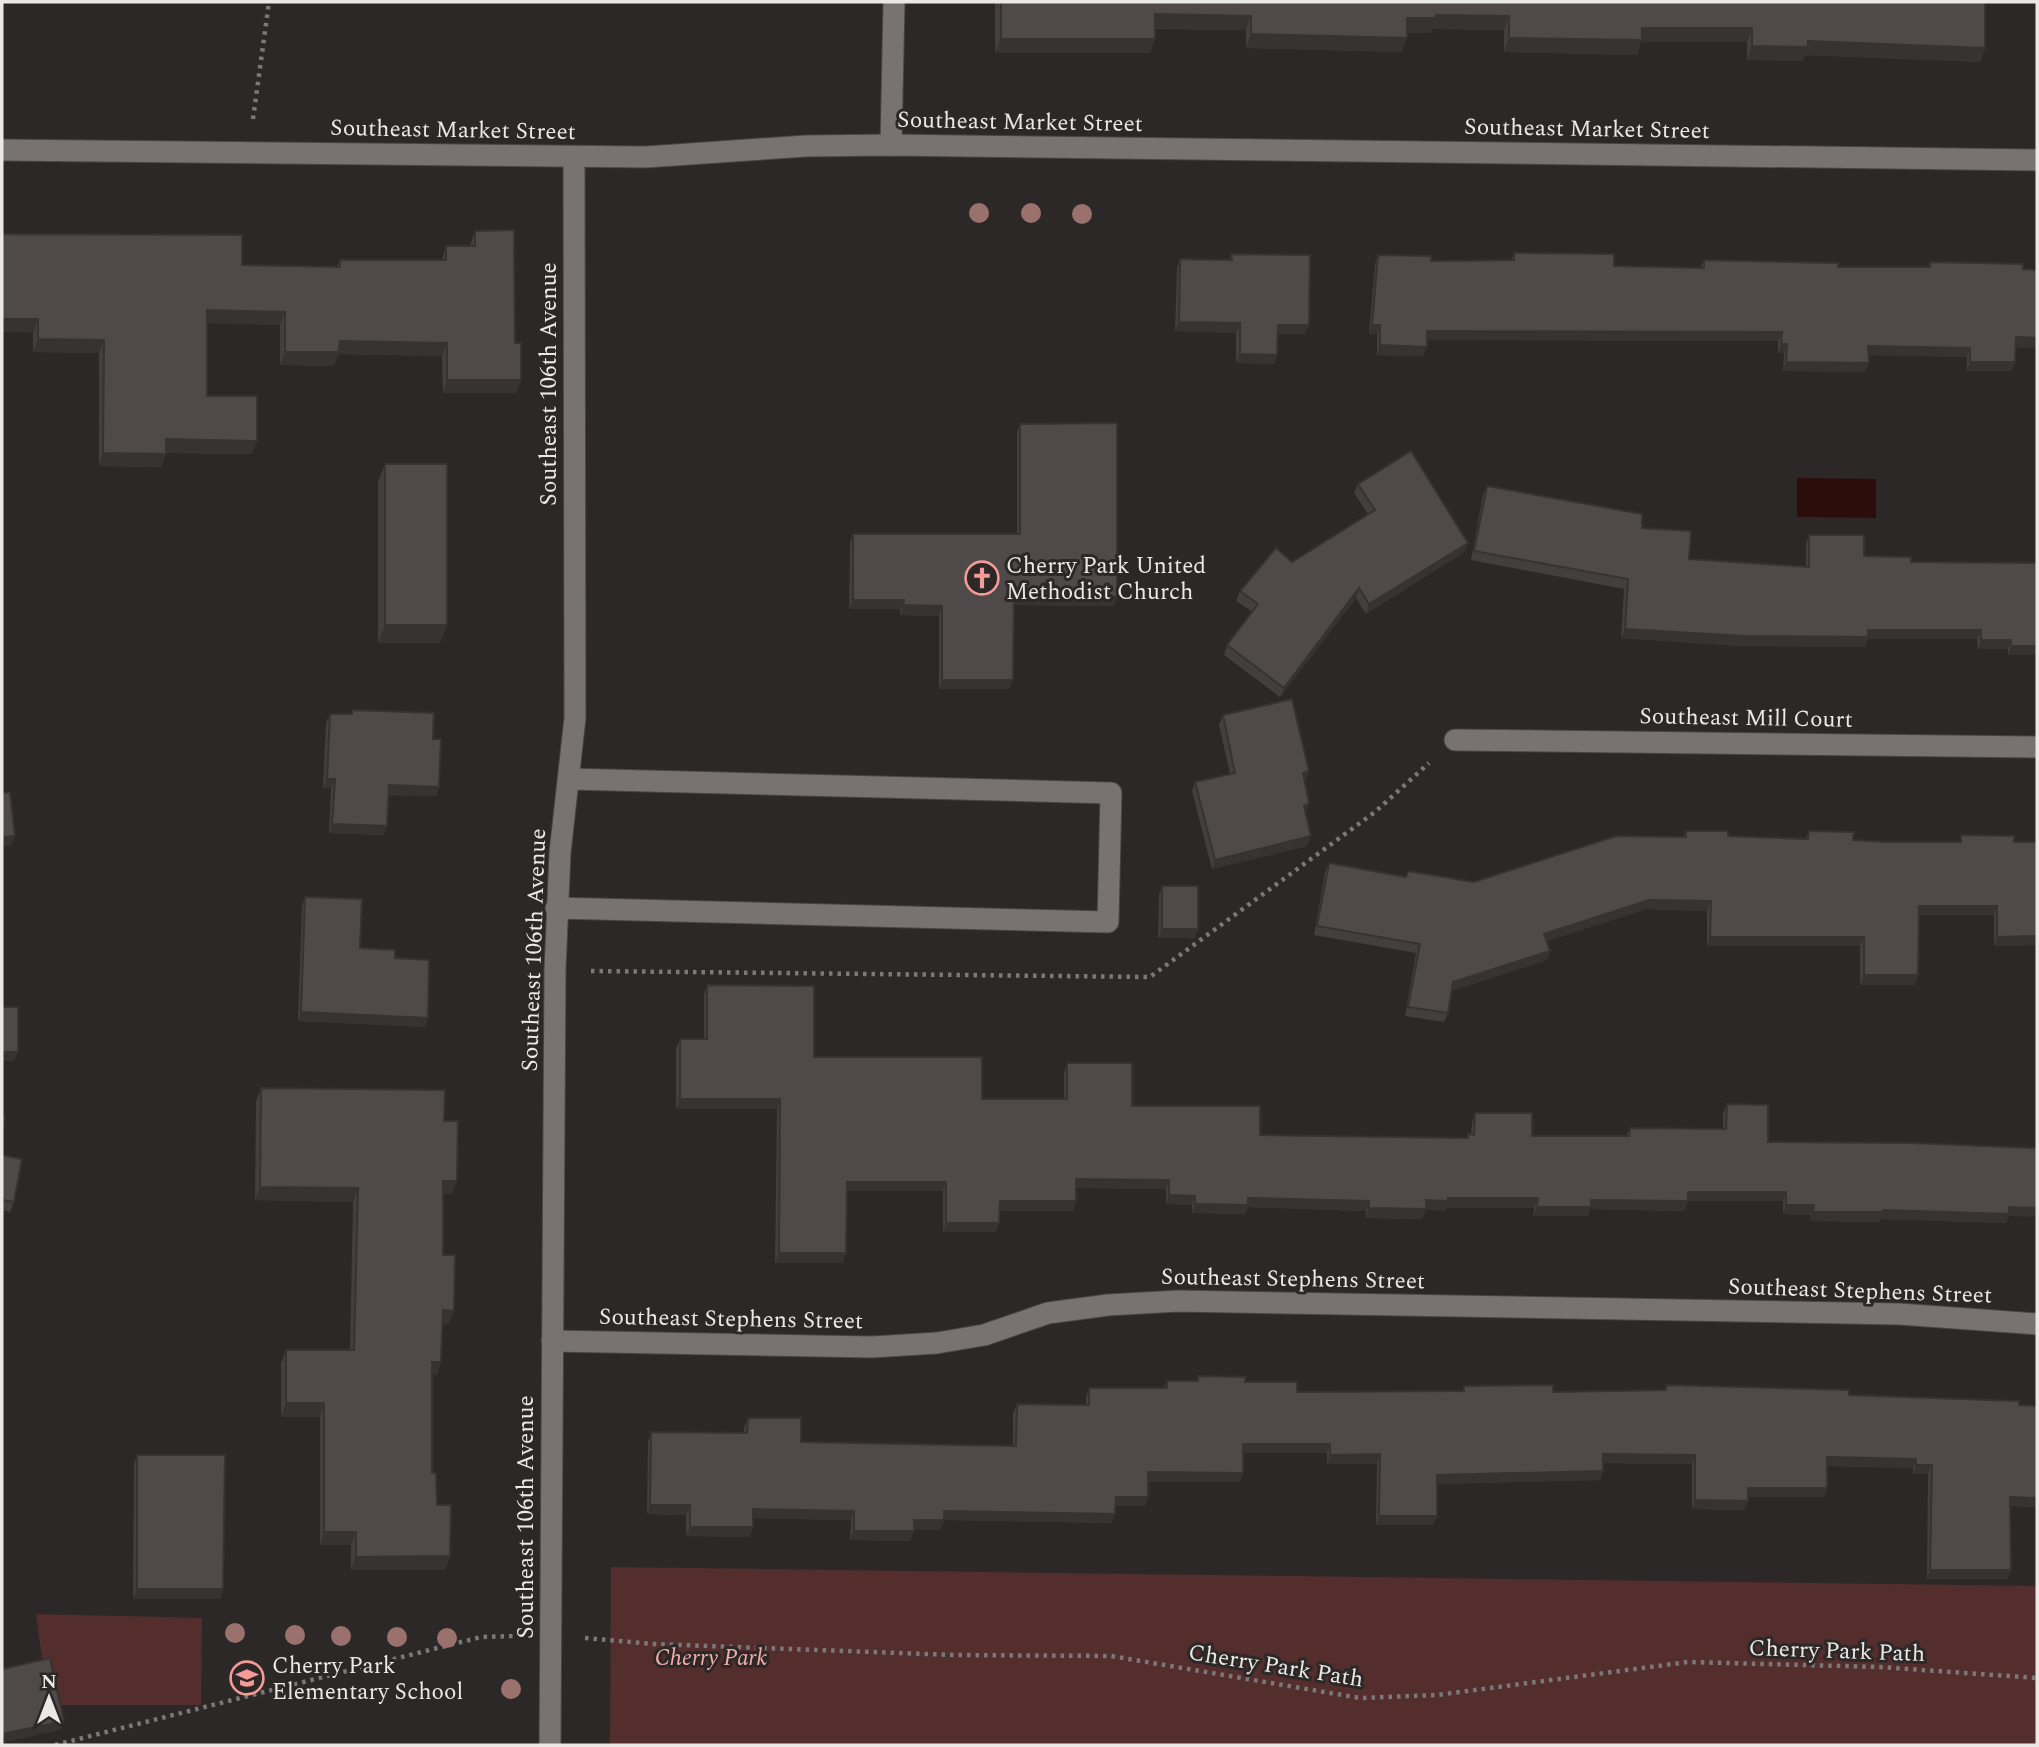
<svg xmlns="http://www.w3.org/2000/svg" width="2039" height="1747" font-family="Spectral,serif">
<rect width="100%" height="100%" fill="#2d2828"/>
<g fill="#532e2c">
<polygon points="611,1567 2037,1586 2037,1745 610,1745"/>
<polygon points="36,1614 202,1618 201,1705 48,1705"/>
</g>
<polygon fill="#2d0c0c" points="1797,478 1876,479 1876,518 1797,517"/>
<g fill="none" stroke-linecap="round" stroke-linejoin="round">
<defs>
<polyline id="lane" points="556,908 1108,922 1111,793 569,779"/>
<g id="street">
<polyline points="891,145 894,2"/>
<polyline points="1455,740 2037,747"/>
<polyline points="552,1341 872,1347 937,1343 984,1335 1048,1313 1108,1305 1178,1301 1899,1314 2037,1324"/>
<polyline points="550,1745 555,970 560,853 575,718 574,157"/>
</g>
<polyline id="secondary" points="2,150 646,157 806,146 891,145 2037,160"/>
</defs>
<use href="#lane" stroke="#484545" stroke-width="23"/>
<use href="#street" stroke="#484545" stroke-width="23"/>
<use href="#secondary" stroke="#484545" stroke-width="23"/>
<g stroke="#7c7878" stroke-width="4.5" stroke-dasharray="3.5 5" stroke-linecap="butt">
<polyline points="253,119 269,2"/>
<polyline points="591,971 1150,977 1375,812 1429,763"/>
<polyline points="585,1638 654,1644 954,1655 1111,1656 1360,1698 1437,1695 1688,1662 1880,1667 2037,1678"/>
<polyline points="55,1745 481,1637 517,1636"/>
</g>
<use href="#lane" stroke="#787272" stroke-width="21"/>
<use href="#street" stroke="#787272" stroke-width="21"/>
<use href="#secondary" stroke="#787272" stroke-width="21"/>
</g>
<g fill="#9b716e">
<circle cx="979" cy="213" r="10"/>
<circle cx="1031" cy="213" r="10"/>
<circle cx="1082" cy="214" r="10"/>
<circle cx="235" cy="1633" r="10"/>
<circle cx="295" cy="1635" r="10"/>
<circle cx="341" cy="1636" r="10"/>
<circle cx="397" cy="1637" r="10"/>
<circle cx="447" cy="1638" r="10"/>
<circle cx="511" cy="1689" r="10"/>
</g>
<g fill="#443f3f">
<polygon points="995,2 1985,2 1985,48 1980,62 1805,55 1803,61 1747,60 1747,42 1641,42 1637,55 1504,52 1504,30 1432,29 1431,33 1407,33 1402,52 1246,48 1246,30 1155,29 1150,53 995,53"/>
<polygon points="475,231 515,343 521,380 516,393 443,393 442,356 339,354 334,366 280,365 280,325 207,323 207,396 252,454 166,453 161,467 99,466 99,353 33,352 33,333 2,234 242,265 337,267 340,260 442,260 446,246 470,246"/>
<polygon points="1514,253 1614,266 1700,268 1704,260 1838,267 1928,267 1930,262 2037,270 2037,348 2015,347 2012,371 1967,371 1967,357 1868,355 1865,372 1783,371 1784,353 1778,353 1778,341 1427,340 1427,347 1423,356 1377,355 1377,334 1369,334 1375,264 1378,255 1431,261 1511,260"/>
<polygon points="1231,254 1305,334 1278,334 1277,355 1274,364 1236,363 1236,333 1175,331 1177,268 1180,259 1229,260"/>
<polygon points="1020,424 1117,597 1114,606 1014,605 1009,689 939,689 939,616 900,615 900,609 849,609 850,543 853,534 1017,534 1017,433"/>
<polygon points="385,464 440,643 378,643 378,482"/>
<polygon points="1358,484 1464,552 1366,614 1356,598 1280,697 1224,655 1227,645 1253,612 1236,601 1240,591 1292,562 1368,514 1354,493"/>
<polygon points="1487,486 1642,528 1689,559 1806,566 1806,544 1809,535 1864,556 1911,562 2037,655 2008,655 2008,649 1978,649 1977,639 1868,639 1865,647 1740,646 1621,638 1624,589 1471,560 1483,495"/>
<polygon points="353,710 433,739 439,787 436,796 389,795 384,835 329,833 331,788 323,788 326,723 330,714 351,714"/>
<polygon points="1223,715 1306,780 1304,781 1305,813 1311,836 1307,846 1212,869 1192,791 1195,782 1230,774 1219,725"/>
<polygon points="1686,831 1728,836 1806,838 1809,831 1853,840 1886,842 1959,842 1961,835 2014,842 2037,842 2037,945 1994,946 1994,915 1919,915 1918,975 1915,985 1860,985 1860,946 1707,946 1707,911 1646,909 1547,941 1550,951 1547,960 1451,991 1448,1013 1444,1022 1405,1016 1416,953 1314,935 1325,872 1329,863 1406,877 1408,871 1474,882 1684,837"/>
<polygon points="1162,886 1198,929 1194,938 1158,938 1159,895"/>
<polygon points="305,897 360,948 395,958 425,1027 298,1021 302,906"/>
<polygon points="707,985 814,1057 982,1099 1064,1099 1064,1073 1067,1063 1132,1106 1260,1135 1467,1138 1468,1134 1471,1134 1472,1123 1475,1113 1532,1136 1626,1136 1630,1128 1723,1129 1723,1113 1727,1104 1768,1142 2009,1216 2006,1223 1880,1219 1880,1222 1810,1221 1811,1215 1783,1214 1783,1201 1688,1201 1684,1211 1590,1209 1588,1216 1533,1216 1534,1208 1446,1208 1445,1211 1426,1209 1422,1219 1365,1218 1366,1211 1248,1207 1245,1214 1192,1213 1192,1205 1166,1204 1166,1189 1076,1188 1076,1201 1073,1211 999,1211 999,1223 996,1232 943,1232 943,1191 847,1191 846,1253 843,1263 775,1263 777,1109 676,1109 676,1048 680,1039 704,1039 704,995"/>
<polygon points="261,1088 444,1121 452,1194 443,1194 443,1255 454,1311 449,1324 442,1323 441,1362 437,1375 432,1375 432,1473 437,1505 450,1556 445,1570 351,1570 351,1545 320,1545 320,1417 281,1417 281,1363 286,1350 350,1350 353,1202 255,1200 256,1101"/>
<polygon points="2,1155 14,1202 10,1212 2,1210"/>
<polygon points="1198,1376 1245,1382 1297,1392 1463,1391 1464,1386 1553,1392 1664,1390 1666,1385 2037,1406 2037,1507 2010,1506 2011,1570 2008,1579 1927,1579 1928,1474 1913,1474 1913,1468 1827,1466 1827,1488 1824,1497 1748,1497 1745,1510 1692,1509 1692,1464 1603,1463 1603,1471 1600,1480 1437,1484 1437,1516 1433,1525 1376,1525 1377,1464 1327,1464 1327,1453 1243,1453 1243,1473 1240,1482 1148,1482 1148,1497 1145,1506 1116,1506 1115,1514 1112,1523 944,1520 940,1530 914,1529 910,1541 850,1540 851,1520 753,1518 753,1527 749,1537 686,1536 686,1515 647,1514 648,1442 651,1432 744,1433 744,1428 748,1418 801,1442 1013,1446 1013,1413 1017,1404 1086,1405 1086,1397 1089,1388 1164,1388 1167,1381 1197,1381"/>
<polygon points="137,1455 223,1589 220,1599 133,1599 134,1464"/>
</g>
<g fill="#373333">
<polygon points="1155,14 1251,16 1246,30 1150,28"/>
<polygon points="1436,15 1509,16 1504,30 1432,29 1431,33 1402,33 1407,18"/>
<polygon points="1642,28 1752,28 1747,42 1641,42 1637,55 1504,52 1509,38"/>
<polygon points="1251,34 1407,38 1402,52 1246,48"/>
<polygon points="1001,39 1155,39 1150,53 995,53"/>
<polygon points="1808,41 1985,48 1980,62 1805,55 1803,61 1747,60 1752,46"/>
<polygon points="207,310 285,312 280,325 202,323"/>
<polygon points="2,319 38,319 33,333 2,332"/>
<polygon points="1179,322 1240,323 1236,333 1175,331"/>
<polygon points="1278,325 1309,325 1305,334 1274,334"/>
<polygon points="1372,325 1380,325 1377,334 1369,334"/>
<polygon points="1427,331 1782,332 1778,341 1424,340"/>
<polygon points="2016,337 2037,338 2037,348 2012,347"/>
<polygon points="38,339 104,340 99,353 33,352"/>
<polygon points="340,341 447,343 442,356 339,354 334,366 280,365 285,352"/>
<polygon points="1781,344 1787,344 1784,353 1778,353"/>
<polygon points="1380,345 1427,347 1423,356 1377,355"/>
<polygon points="1868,346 1970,348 1967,357 1865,355"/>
<polygon points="1240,354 1277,355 1274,364 1236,363"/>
<polygon points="1786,362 1869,363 1865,372 1783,371"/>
<polygon points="1970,362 2015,362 2012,371 1967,371"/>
<polygon points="447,380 521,380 516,393 443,393"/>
<polygon points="166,439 257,441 252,454 161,453"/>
<polygon points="103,453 166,454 161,467 99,466"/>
<polygon points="1468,543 1464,552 1366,614 1369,604"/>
<polygon points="1359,588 1356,598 1280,697 1284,688"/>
<polygon points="1014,596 1117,597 1114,606 1010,605"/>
<polygon points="853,600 904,600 900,609 849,609"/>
<polygon points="903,605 942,606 939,616 900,615"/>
<polygon points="385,625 447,625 440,643 378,643"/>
<polygon points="1625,629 1868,630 1981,630 1977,639 1868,639 1865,647 1740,646 1621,638"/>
<polygon points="1981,640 2011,640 2008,649 1978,649"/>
<polygon points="2011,646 2037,646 2037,655 2008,655"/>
<polygon points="942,680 1013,680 1009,689 939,689"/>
<polygon points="1309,771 1306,780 1299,782 1303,773"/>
<polygon points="327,779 335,779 331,788 323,788"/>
<polygon points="389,785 439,787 436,796 386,794"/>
<polygon points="1309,803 1306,813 1304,806"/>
<polygon points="332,824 387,826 384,835 329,833"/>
<polygon points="15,836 11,846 2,846 2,837"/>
<polygon points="1311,836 1307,846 1212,869 1215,860"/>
<polygon points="1649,900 1711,901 1707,911 1646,909 1541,943 1544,934"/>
<polygon points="1919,906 1997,906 1994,915 1916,915"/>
<polygon points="1162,929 1198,929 1194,938 1158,938"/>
<polygon points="2037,936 2037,945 1994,946 1997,937"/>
<polygon points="1710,937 1864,937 1860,946 1707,946"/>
<polygon points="1550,951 1547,960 1449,992 1453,982"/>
<polygon points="1864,975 1918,975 1915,985 1860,985"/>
<polygon points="301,1012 428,1018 425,1027 298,1021"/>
<polygon points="2,1052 18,1052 14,1061 2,1061"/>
<polygon points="680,1099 780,1099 777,1109 676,1109"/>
<polygon points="1076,1179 1169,1180 1166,1189 1073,1188"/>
<polygon points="443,1181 457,1181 452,1194 438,1194"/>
<polygon points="847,1182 946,1182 943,1191 844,1191"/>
<polygon points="260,1187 358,1188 353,1202 255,1200"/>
<polygon points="1688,1192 1786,1192 1783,1201 1685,1201"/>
<polygon points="1169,1195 1195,1196 1192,1205 1166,1204"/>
<polygon points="1248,1198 1369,1201 1366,1211 1248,1207 1245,1214 1192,1213 1195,1204"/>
<polygon points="1448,1198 1538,1198 1534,1208 1446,1208 1445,1211 1426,1209 1422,1219 1365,1218 1369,1208 1426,1200"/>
<polygon points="1591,1200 1688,1201 1684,1211 1590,1209 1588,1216 1533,1216 1537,1207"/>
<polygon points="1000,1201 1076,1201 1073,1211 996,1211"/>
<polygon points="1786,1205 1814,1205 1811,1215 1783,1214"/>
<polygon points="2009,1207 2037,1208 2037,1217 2009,1216 2006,1223 1880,1219 1880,1222 1810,1221 1813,1212"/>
<polygon points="946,1223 999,1223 996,1232 943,1232"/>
<polygon points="779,1253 846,1253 843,1263 775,1263"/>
<polygon points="443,1310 454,1311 449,1324 438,1323"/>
<polygon points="432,1362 441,1362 437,1375 427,1375"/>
<polygon points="286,1403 324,1403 320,1417 281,1417"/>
<polygon points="1243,1444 1330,1444 1327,1453 1240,1453"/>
<polygon points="1380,1454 1377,1464 1327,1464 1330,1455"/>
<polygon points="1603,1454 1695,1455 1692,1464 1600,1463"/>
<polygon points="1827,1457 1916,1459 1913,1468 1824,1466"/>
<polygon points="1916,1465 1932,1465 1928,1474 1913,1474"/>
<polygon points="1603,1471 1600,1480 1434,1484 1437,1475"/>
<polygon points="1148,1472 1243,1473 1240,1482 1145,1482"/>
<polygon points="1748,1488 1827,1488 1824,1497 1745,1497"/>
<polygon points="1116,1497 1148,1497 1145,1506 1113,1506"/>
<polygon points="2010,1497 2037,1498 2037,1507 2007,1506"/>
<polygon points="1695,1500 1748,1501 1745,1510 1692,1509"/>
<polygon points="650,1505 690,1505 686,1515 647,1514"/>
<polygon points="753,1509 854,1511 851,1520 749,1518"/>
<polygon points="944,1511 1115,1514 1112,1523 941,1520"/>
<polygon points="1379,1516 1437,1516 1433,1525 1376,1525"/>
<polygon points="914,1520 944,1520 940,1530 911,1529"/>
<polygon points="690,1527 753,1527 749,1537 686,1536"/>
<polygon points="854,1531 914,1531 910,1541 850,1540"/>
<polygon points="324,1532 356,1532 351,1545 320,1545"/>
<polygon points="450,1556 445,1570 351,1570 356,1557"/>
<polygon points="1930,1570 2011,1570 2008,1579 1927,1579"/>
<polygon points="137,1589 223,1589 220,1599 133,1599"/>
<polygon points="64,1721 61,1730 2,1743 2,1734"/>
</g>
<g fill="#4f4949" stroke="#373333" stroke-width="2">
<polygon points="1001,2 1985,2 1985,48 1808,41 1808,47 1752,46 1752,28 1642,28 1642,40 1509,38 1509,16 1436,15 1436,18 1407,18 1407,38 1251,34 1251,16 1155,14 1155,39 1001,39"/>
<polygon points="514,230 515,343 521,343 521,380 447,380 447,343 340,341 339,352 285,352 285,312 207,310 207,396 257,396 257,441 166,439 166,454 103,453 104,340 38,339 38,319 2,319 2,234 242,235 242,265 340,267 340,260 446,260 446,246 475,246 475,231"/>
<polygon points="1514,253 1614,254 1614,266 1704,268 1704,260 1838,263 1838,267 1930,267 1930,262 2023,264 2023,269 2037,270 2037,338 2016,337 2015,362 1970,362 1970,348 1868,346 1869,363 1786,362 1787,344 1781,344 1782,332 1427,331 1427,347 1380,345 1380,325 1372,325 1378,255 1431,256 1431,261 1514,260"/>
<polygon points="1231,254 1310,255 1309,325 1278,325 1277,355 1240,354 1240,323 1179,322 1180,259 1232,260"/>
<polygon points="1117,423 1117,597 1014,596 1013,680 942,680 942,606 903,605 904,600 853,600 853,534 1020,534 1020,424"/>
<polygon points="1411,451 1468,543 1369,604 1359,588 1284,688 1227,645 1258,604 1240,591 1276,548 1292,562 1375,510 1358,484"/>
<rect x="385" y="464" width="62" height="161"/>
<polygon points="1487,486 1642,514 1642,528 1691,531 1689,559 1809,567 1809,535 1864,535 1864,556 1911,557 1911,562 2037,563 2037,646 2011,646 2011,640 1981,640 1981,630 1868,630 1868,637 1744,636 1625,629 1628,579 1474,551"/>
<polygon points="1292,699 1309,771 1303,773 1309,803 1304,806 1311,836 1215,860 1195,782 1235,773 1223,715"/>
<polygon points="353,710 434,713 433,739 441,739 439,787 389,785 387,826 332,824 335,779 327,779 330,714 352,714"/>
<polygon points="10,792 15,836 2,837 2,793"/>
<polygon points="1686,831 1728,831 1728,836 1808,839 1809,831 1854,832 1853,840 1886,842 1961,842 1961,835 2014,836 2014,842 2037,842 2037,936 1997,937 1997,906 1919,906 1918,975 1864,975 1864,937 1710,937 1711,901 1649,900 1544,934 1550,951 1453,982 1448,1013 1408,1007 1420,944 1317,926 1329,863 1406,877 1408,871 1474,882 1616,836 1686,837"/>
<rect x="1162" y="886" width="36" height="43"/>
<polygon points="305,897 362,899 360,948 395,950 395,958 429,960 428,1018 301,1012"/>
<polygon points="707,985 814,986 814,1057 982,1057 982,1099 1067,1099 1067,1063 1132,1063 1132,1106 1260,1106 1260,1135 1468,1138 1468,1134 1474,1135 1475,1113 1532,1113 1532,1136 1629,1136 1630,1128 1726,1129 1727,1104 1768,1105 1768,1142 1912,1143 2037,1148 2037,1208 2009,1207 2009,1214 1883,1210 1883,1212 1813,1212 1814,1205 1786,1205 1786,1192 1688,1192 1688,1201 1591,1200 1591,1207 1537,1207 1538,1198 1448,1198 1448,1201 1426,1200 1426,1209 1369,1208 1369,1201 1248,1198 1248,1205 1195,1204 1195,1196 1169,1195 1169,1180 1076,1179 1076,1201 1000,1201 999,1223 946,1223 946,1182 847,1182 846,1253 779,1253 780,1099 680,1099 680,1039 707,1039"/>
<rect x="2" y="1007" width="16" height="45"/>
<polygon points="261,1088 445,1090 444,1121 458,1121 457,1181 443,1181 443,1255 455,1255 454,1311 443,1310 441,1362 432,1362 432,1473 436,1473 437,1505 451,1505 450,1556 356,1557 356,1532 324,1532 324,1403 286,1403 286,1350 354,1350 358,1188 260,1187"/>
<polygon points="2,1117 5,1117 2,1132"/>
<polygon points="2,1155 22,1159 14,1202 2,1200"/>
<polygon points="1198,1376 1246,1377 1245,1382 1297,1382 1297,1392 1464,1391 1464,1386 1553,1385 1553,1392 1666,1390 1666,1385 1849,1390 1849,1395 2019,1401 2019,1405 2037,1406 2037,1498 2010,1497 2011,1570 1930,1570 1932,1465 1916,1465 1916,1459 1827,1457 1827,1488 1748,1488 1748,1501 1695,1500 1695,1455 1603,1454 1603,1471 1437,1475 1437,1516 1379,1516 1380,1454 1330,1455 1330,1444 1243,1444 1243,1473 1148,1472 1148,1497 1116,1497 1115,1514 944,1511 944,1520 914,1520 914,1531 854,1531 854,1511 753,1509 753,1527 690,1527 690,1505 650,1505 651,1432 747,1433 748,1418 801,1418 801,1442 1016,1446 1017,1404 1089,1405 1089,1388 1167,1388 1167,1381 1198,1381"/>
<polygon points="137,1455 225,1455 223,1589 137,1589"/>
<polygon points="50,1658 64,1721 2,1734 2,1669"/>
</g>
<defs>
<symbol id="church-ring" viewBox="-11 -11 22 22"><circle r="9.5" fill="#2d2828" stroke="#f59b97" stroke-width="1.5"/><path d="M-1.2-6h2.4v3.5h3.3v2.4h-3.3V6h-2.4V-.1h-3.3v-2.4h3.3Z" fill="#f59b97"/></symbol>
<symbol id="school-ring" viewBox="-11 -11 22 22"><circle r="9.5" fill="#2d2828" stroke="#f59b97" stroke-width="1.5"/><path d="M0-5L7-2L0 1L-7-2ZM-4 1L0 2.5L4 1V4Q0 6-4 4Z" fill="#f59b97"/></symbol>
</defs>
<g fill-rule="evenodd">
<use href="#church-ring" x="963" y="559" width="38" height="38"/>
<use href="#school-ring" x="228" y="1659" width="38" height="38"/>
</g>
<g text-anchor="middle" stroke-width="6" stroke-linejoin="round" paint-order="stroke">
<g font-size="23" fill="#ebe8e8" stroke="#2d2828">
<text transform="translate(1020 121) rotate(1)" y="8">Southeast Market Street</text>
<text transform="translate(1587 128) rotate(1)" y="8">Southeast Market Street</text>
<text transform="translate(453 129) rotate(1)" y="8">Southeast Market Street</text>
<text transform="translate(548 384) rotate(-90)" y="8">Southeast 106th Avenue</text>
<text transform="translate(1746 717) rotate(1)" y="8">Southeast Mill Court</text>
<text transform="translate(533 950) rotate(-88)" y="8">Southeast 106th Avenue</text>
<text transform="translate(1293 1278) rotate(1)" y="8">Southeast Stephens Street</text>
<text transform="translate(1860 1290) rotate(2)" y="8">Southeast Stephens Street</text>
<text transform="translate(731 1318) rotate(1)" y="8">Southeast Stephens Street</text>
<text transform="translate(525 1517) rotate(-90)" y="8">Southeast 106th Avenue</text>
<text transform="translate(1837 1650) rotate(2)" y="8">Cherry Park Path</text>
<text transform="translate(1276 1665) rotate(9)" y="8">Cherry Park Path</text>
</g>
<g font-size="23" fill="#ebe8e8" stroke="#2d2828" text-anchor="start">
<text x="1006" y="573">Cherry Park United<tspan x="1006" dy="26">Methodist Church</tspan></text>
<text x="272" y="1673">Cherry Park<tspan x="272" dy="26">Elementary School</tspan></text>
</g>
<g font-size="23" font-style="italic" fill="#f5ada8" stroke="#2d2828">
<text x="711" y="1665">Cherry Park</text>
</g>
</g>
<rect width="2039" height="1747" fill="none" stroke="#ebe8e8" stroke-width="7"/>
<g transform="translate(49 1698)" stroke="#2d2828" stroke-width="5" paint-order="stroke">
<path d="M0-5L12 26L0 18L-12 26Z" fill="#ebe8e8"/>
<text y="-10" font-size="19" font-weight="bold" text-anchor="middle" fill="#ebe8e8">N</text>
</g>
</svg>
